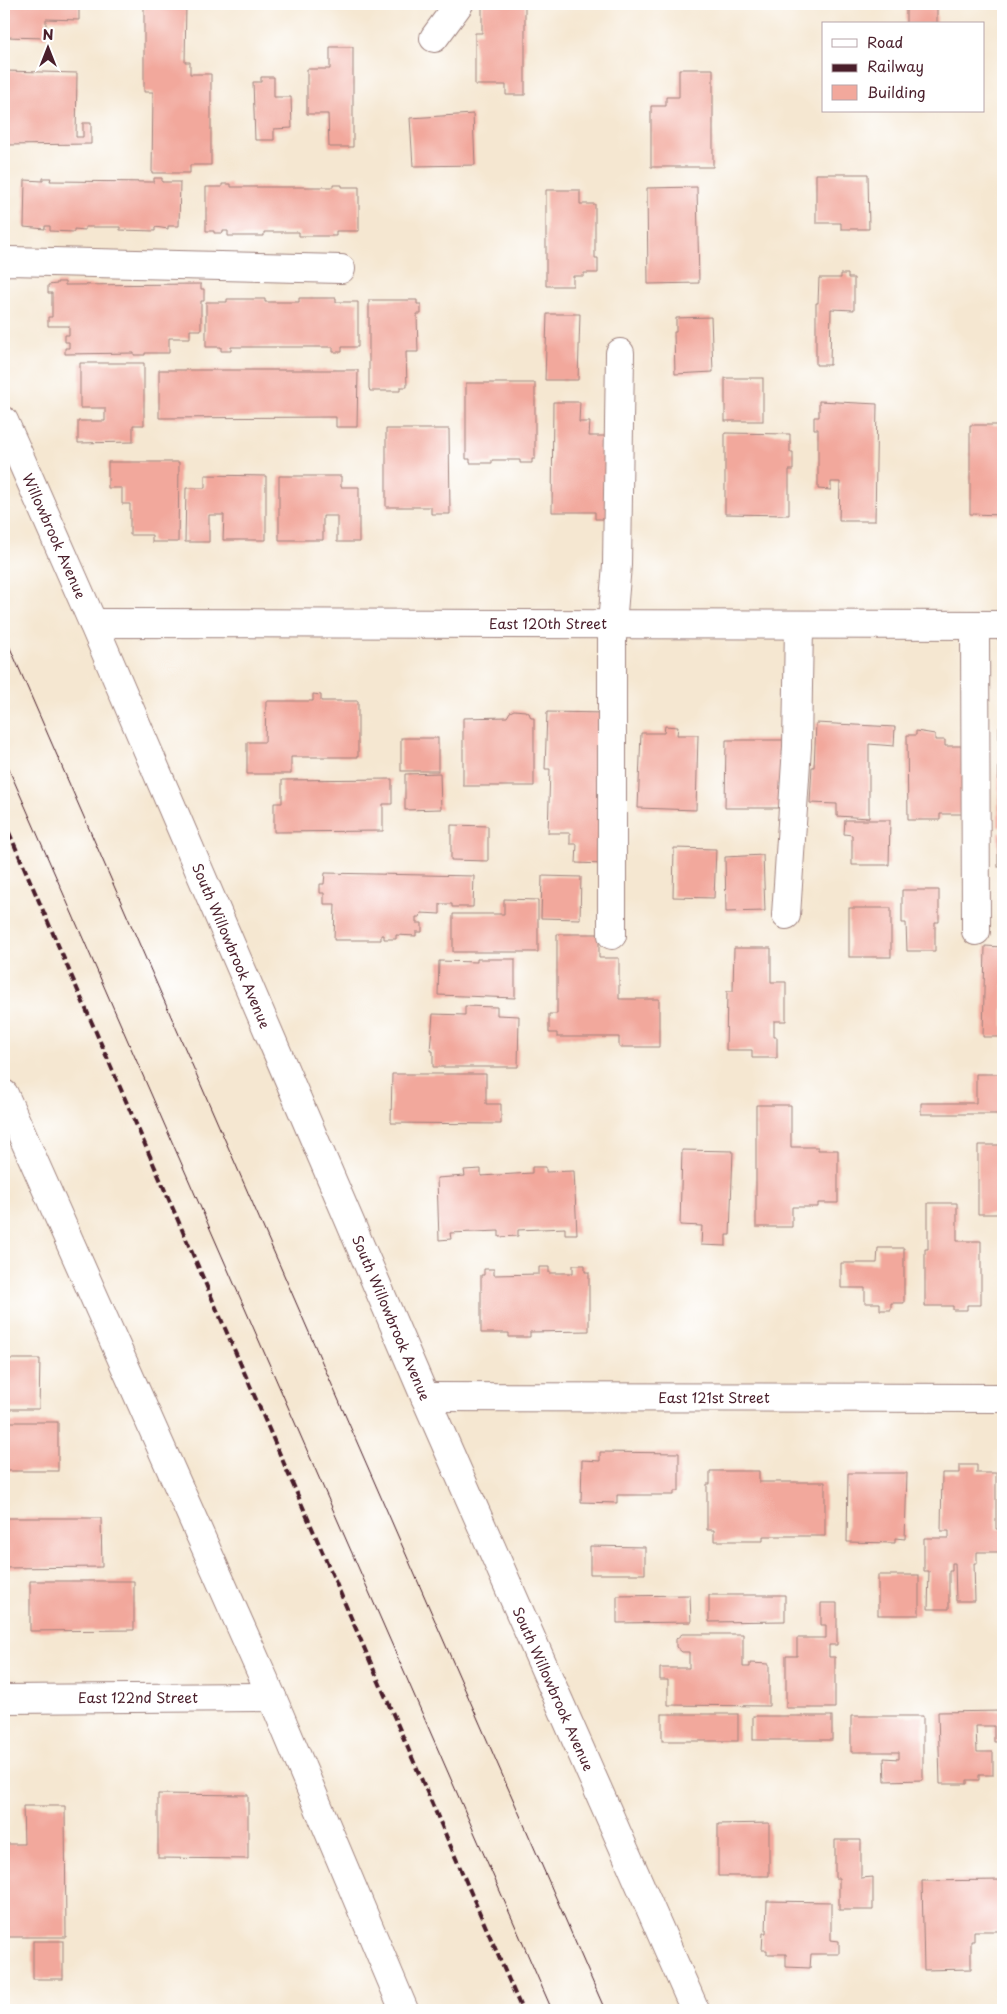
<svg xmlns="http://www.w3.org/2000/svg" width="1007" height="2014" font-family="'Playpen Sans',sans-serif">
<rect width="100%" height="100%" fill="#fff"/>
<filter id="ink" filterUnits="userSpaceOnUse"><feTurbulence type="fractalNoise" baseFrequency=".02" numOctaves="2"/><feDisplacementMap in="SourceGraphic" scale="10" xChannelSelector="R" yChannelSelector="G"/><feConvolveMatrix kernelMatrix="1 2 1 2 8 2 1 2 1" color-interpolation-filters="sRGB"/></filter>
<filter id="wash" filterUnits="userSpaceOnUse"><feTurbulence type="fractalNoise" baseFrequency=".0096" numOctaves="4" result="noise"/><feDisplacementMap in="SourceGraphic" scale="20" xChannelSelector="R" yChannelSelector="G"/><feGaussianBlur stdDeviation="1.12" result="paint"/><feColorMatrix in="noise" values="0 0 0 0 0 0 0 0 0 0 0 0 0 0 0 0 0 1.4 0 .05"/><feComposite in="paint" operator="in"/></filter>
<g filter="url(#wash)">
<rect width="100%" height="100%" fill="#f5e7d1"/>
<g id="blocks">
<g fill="#f2a89c">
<polygon points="4,4 79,4 79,20 46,19 46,38 4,37"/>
<polygon points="144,4 186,4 185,62 190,62 190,74 211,74 211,165 190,165 190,173 152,173 153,92 144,92"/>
<polygon points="482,4 525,4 525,95 506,95 506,85 475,85 475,33 482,33"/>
<rect x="906" y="4" width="31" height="20"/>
<polygon points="330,47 353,47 353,147 329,147 328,114 307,114 307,69 330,69"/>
<polygon points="679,69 713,69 713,167 651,167 651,106 666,106 666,97 679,97"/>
<polygon points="6,71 77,73 76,137 83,137 83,123 91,123 91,144 4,145 4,72"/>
<polygon points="261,77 274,77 274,97 291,97 292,128 274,129 274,140 255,140 253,82 261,82"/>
<polygon points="473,114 475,165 413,166 410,118"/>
<polygon points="816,174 868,174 869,229 841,229 841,223 816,223"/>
<polygon points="43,178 51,178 50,181 154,182 154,178 162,178 162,182 180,182 179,226 168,226 168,229 155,227 155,231 120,230 120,227 85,227 85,230 74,229 74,232 50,231 50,226 45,226 45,229 24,227 25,180 43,181"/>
<polygon points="222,184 231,184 231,187 333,187 333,185 342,185 342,187 359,187 359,231 336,231 336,236 299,236 299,232 264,232 264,236 228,236 228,231 223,231 223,233 214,233 214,231 206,231 206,187 222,187"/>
<polygon points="697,187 699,283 648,284 647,188"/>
<polygon points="546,190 580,190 580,204 595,204 595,258 598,258 598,273 584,273 584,276 573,276 573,286 546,286"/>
<polygon points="841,274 848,274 848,278 854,278 854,310 831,309 830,365 816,365 816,303 818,303 819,278 841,278"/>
<polygon points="57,282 65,282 65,285 201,284 201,289 204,289 204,301 201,301 201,330 190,330 190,338 169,338 169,353 145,353 145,355 134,355 134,353 65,354 65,348 69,348 69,342 65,342 65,335 69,335 69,326 48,326 48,317 52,317 52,293 48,293 48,285 57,284"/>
<polygon points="299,298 336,298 336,302 358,302 358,347 342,347 342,352 333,352 333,347 231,347 231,351 221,351 221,347 206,347 206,302 227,302 227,299 265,299 265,302 299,302"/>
<polygon points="369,300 417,300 417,304 421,304 421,314 417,314 418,352 406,352 407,387 400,387 400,391 370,391 369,388"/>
<polygon points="547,314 580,314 578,380 545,380"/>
<polygon points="711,317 713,372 675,374 674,332 676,332 676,318"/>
<polygon points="80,363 144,363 144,425 133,425 133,442 78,443 78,421 105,421 105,408 80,408"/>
<polygon points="159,370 358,370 357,427 336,427 336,417 159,418"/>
<rect x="725" y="378" width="38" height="43"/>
<polygon points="466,383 535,383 535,459 532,459 532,463 520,463 520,460 492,460 492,463 470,463 470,459 466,459"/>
<polygon points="819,401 877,404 875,521 839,521 840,482 831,482 831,490 818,489 818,429 814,429 814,417 819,417"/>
<polygon points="553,402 580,402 579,422 590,422 589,436 610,436 611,519 595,519 595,512 552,512"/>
<polygon points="970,425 1003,425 1003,515 970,514"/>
<polygon points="386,429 449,429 450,514 431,514 431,507 386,507"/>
<polygon points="725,433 790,434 790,452 793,452 793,470 789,470 789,515 725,514"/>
<polygon points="108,462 179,462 178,542 152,542 152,535 130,535 130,504 122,504 122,488 108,488"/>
<polygon points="205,475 266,476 266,540 223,540 224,515 209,515 209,542 185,542 186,488 205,488"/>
<polygon points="279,476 341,476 341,487 359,487 359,542 337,542 337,516 323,516 323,540 279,540"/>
<polygon points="313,694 321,695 321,701 358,701 358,757 291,757 291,774 247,774 247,742 265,742 266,701 313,701"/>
<polygon points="514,710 525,711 529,713 531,718 534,718 534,786 463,786 463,718 507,717 510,712"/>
<polygon points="547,712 608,713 604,864 576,863 577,844 570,844 570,833 548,833 550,769 545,769"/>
<polygon points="816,723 895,727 894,746 869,744 869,818 837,816 837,804 810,803 812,767 814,767"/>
<polygon points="665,726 678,727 677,735 698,735 696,810 638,808 641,733 664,733"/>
<polygon points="999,726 1003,726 1003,827 998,827"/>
<polygon points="916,731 935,734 935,740 945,740 945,746 969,746 970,814 940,814 940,820 908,820 907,735 916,735"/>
<rect x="401" y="738" width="37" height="33"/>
<polygon points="726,740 787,740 786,808 725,808"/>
<polygon points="440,773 441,809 405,810 405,774"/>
<polygon points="392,779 392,804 383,804 383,831 274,832 274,803 282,803 282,780"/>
<polygon points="845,820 890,820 889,865 852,865 852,835 844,834"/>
<polygon points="451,825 488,826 488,861 451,860"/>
<rect x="998" y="833" width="5" height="34"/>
<polygon points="674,848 716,849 714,898 673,897"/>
<polygon points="763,855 765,911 726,912 725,857"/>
<polygon points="325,873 474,876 473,907 452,907 452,904 440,904 440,914 421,913 420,917 416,917 416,923 422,923 422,932 416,932 416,936 396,935 396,939 384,939 384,935 381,935 381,940 334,940 335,904 324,904 324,893 320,893 320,884 324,884"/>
<polygon points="542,876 581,877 580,919 541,918"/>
<polygon points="902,890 939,890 939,922 935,922 935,951 907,951 906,923 902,923"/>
<polygon points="504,899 538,900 538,952 453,952 453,914 504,914"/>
<rect x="849" y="908" width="42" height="49"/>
<polygon points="557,934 599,934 599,958 619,958 619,999 659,999 659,1047 619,1047 619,1037 557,1037 557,1033 549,1033 549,1014 557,1014"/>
<polygon points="985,946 1003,947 1003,1037 983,1037"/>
<polygon points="734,948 771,948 771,982 786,982 786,1021 774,1021 774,1037 777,1037 777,1058 752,1058 752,1050 726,1050 727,991 733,991"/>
<polygon points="477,959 515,959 515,998 438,995 439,961 477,962"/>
<polygon points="465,1006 497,1007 497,1015 519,1016 518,1067 433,1067 433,1051 430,1051 433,1014 465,1015"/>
<polygon points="392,1074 486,1074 486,1104 501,1104 501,1124 391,1123"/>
<polygon points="976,1074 1003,1074 1003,1114 921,1114 921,1103 976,1103"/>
<polygon points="756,1105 791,1105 791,1147 818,1147 818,1150 838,1150 838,1203 818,1203 818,1207 792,1207 792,1227 756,1227"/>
<polygon points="978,1145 1001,1145 1003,1214 978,1214"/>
<polygon points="682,1150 733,1151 730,1235 726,1235 726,1246 701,1245 702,1226 680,1225"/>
<polygon points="532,1167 546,1167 546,1172 574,1171 577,1234 565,1234 565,1228 518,1230 518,1236 499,1237 499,1231 450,1233 451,1239 439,1240 437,1178 465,1176 464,1170 481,1169 481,1176 532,1173"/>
<polygon points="928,1203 957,1203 957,1241 981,1241 981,1305 967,1305 967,1310 953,1310 953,1306 925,1306 925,1249 928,1249"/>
<polygon points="878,1248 904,1248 904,1303 891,1303 891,1310 880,1310 880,1303 865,1303 865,1288 841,1288 841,1263 877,1263"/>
<polygon points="573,1265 585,1265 585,1272 589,1272 589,1331 530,1332 530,1337 509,1337 509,1333 481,1333 481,1275 484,1275 484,1269 494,1269 494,1275 539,1274 539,1267 549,1267 549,1273 573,1273"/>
<polygon points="4,1359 40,1359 39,1409 4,1409"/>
<rect x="4" y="1422" width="54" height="49"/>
<polygon points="600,1452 679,1453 679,1491 674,1491 674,1495 617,1495 617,1503 581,1502 582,1460 600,1461"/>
<polygon points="960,1465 977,1465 977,1473 996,1473 996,1529 1003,1529 1003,1552 977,1552 977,1563 974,1563 975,1601 956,1601 955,1563 952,1563 952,1571 949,1571 949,1609 928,1609 929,1571 924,1571 924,1538 949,1538 949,1531 941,1531 942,1473 960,1473"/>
<polygon points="710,1471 759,1471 759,1482 825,1482 825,1536 763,1536 763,1541 714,1541 714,1530 707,1530 707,1484 710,1484"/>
<polygon points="848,1473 907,1473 905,1539 895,1538 895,1543 847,1542"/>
<polygon points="4,1518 101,1518 102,1567 4,1568"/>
<polygon points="590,1546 645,1547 645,1574 590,1574"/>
<rect x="878" y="1575" width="41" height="40"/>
<polygon points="30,1581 134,1581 134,1630 30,1631"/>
<polygon points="690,1595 691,1622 617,1623 617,1596"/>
<polygon points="709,1595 785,1595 785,1621 709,1622"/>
<polygon points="821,1603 837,1603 837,1645 829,1645 829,1657 835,1657 835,1708 786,1708 786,1656 797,1656 797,1638 826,1638 826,1625 821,1625"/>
<polygon points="682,1634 743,1634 743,1667 750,1667 750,1663 769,1664 769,1706 668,1705 668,1680 660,1680 660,1668 689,1668 689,1652 682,1652 676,1647 676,1639"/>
<polygon points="1003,1711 1003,1742 994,1742 994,1726 976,1726 977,1752 993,1752 993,1775 979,1775 979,1780 967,1780 967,1784 940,1784 938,1712"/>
<rect x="662" y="1714" width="76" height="27"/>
<rect x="753" y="1716" width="79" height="24"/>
<polygon points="851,1716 923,1716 923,1780 885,1781 884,1758 899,1759 899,1752 851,1752"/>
<polygon points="158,1794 248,1795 248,1859 158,1858"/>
<polygon points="23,1806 65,1806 66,1937 6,1937 6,1844 24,1844"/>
<polygon points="769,1823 769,1876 718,1876 718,1824"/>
<polygon points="835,1840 861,1840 861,1878 873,1877 873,1910 839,1910 839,1878 835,1878"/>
<polygon points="1001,1880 1001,1931 974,1931 974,1941 971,1941 971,1969 924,1970 922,1881"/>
<polygon points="767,1901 831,1902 831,1940 839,1941 839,1954 811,1954 810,1968 786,1967 786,1954 767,1954 767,1950 762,1950 763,1933 766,1933"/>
<rect x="33" y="1941" width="30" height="38"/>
</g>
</g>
</g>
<g filter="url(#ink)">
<use href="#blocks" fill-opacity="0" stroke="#a0837e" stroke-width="1"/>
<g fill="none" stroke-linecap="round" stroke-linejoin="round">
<defs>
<g id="minor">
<polyline points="434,38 459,4"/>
<polyline points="4,262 10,261 341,269"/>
<polyline points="4,421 93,623 425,1397 695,2010"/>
<polyline points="93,623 1003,625"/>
<polyline points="975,625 976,931"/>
<polyline points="786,915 797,747 799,625"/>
<polyline points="612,935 612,624 617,565 620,353"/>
<polyline points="4,1094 272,1697 404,2010"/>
<polyline points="425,1397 1003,1398"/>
<polyline points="4,1699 272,1697"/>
</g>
</defs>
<use href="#minor" stroke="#a0837e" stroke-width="30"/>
<use href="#minor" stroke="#fff" stroke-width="28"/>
<g stroke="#4a1f2b" stroke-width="1">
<polyline points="4,634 605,2010"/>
<polyline points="4,758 552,2010"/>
</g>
<polyline stroke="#4a1f2b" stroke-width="4" stroke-dasharray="8 4" stroke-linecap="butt" points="4,821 522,2010"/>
</g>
</g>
<g text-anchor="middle" stroke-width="4.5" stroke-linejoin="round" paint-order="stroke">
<g font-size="14" fill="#4a1f2b" stroke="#fff">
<text transform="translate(54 536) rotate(66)" y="5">Willowbrook Avenue</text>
<text x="548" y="629">East 120th Street</text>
<text transform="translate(231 946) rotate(67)" y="5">South Willowbrook Avenue</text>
<text transform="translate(391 1318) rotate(67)" y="5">South Willowbrook Avenue</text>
<text x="714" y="1403">East 121st Street</text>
<text transform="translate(553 1689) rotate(66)" y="5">South Willowbrook Avenue</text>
<text x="138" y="1703">East 122nd Street</text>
</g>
</g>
<rect width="1007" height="2014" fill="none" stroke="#fff" stroke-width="20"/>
<rect x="822" y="22" width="162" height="90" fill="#ffffff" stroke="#b7a5aa"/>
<rect x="832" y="39" width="25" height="8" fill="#ffffff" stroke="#b7a5aa"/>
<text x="867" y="48" font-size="15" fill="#4a1f2b">Road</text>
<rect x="832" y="64" width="25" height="8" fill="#4a1f2b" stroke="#b7a5aa"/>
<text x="867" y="72" font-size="15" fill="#4a1f2b">Railway</text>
<rect x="832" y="85" width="25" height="15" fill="#f2a89c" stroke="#b7a5aa"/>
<text x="867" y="98" font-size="15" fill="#4a1f2b">Building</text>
<g transform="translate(48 48)" stroke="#ffffff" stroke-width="4" paint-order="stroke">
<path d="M0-4L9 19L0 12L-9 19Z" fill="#4a1f2b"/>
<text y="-8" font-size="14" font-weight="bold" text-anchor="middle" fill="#4a1f2b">N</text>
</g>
</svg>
